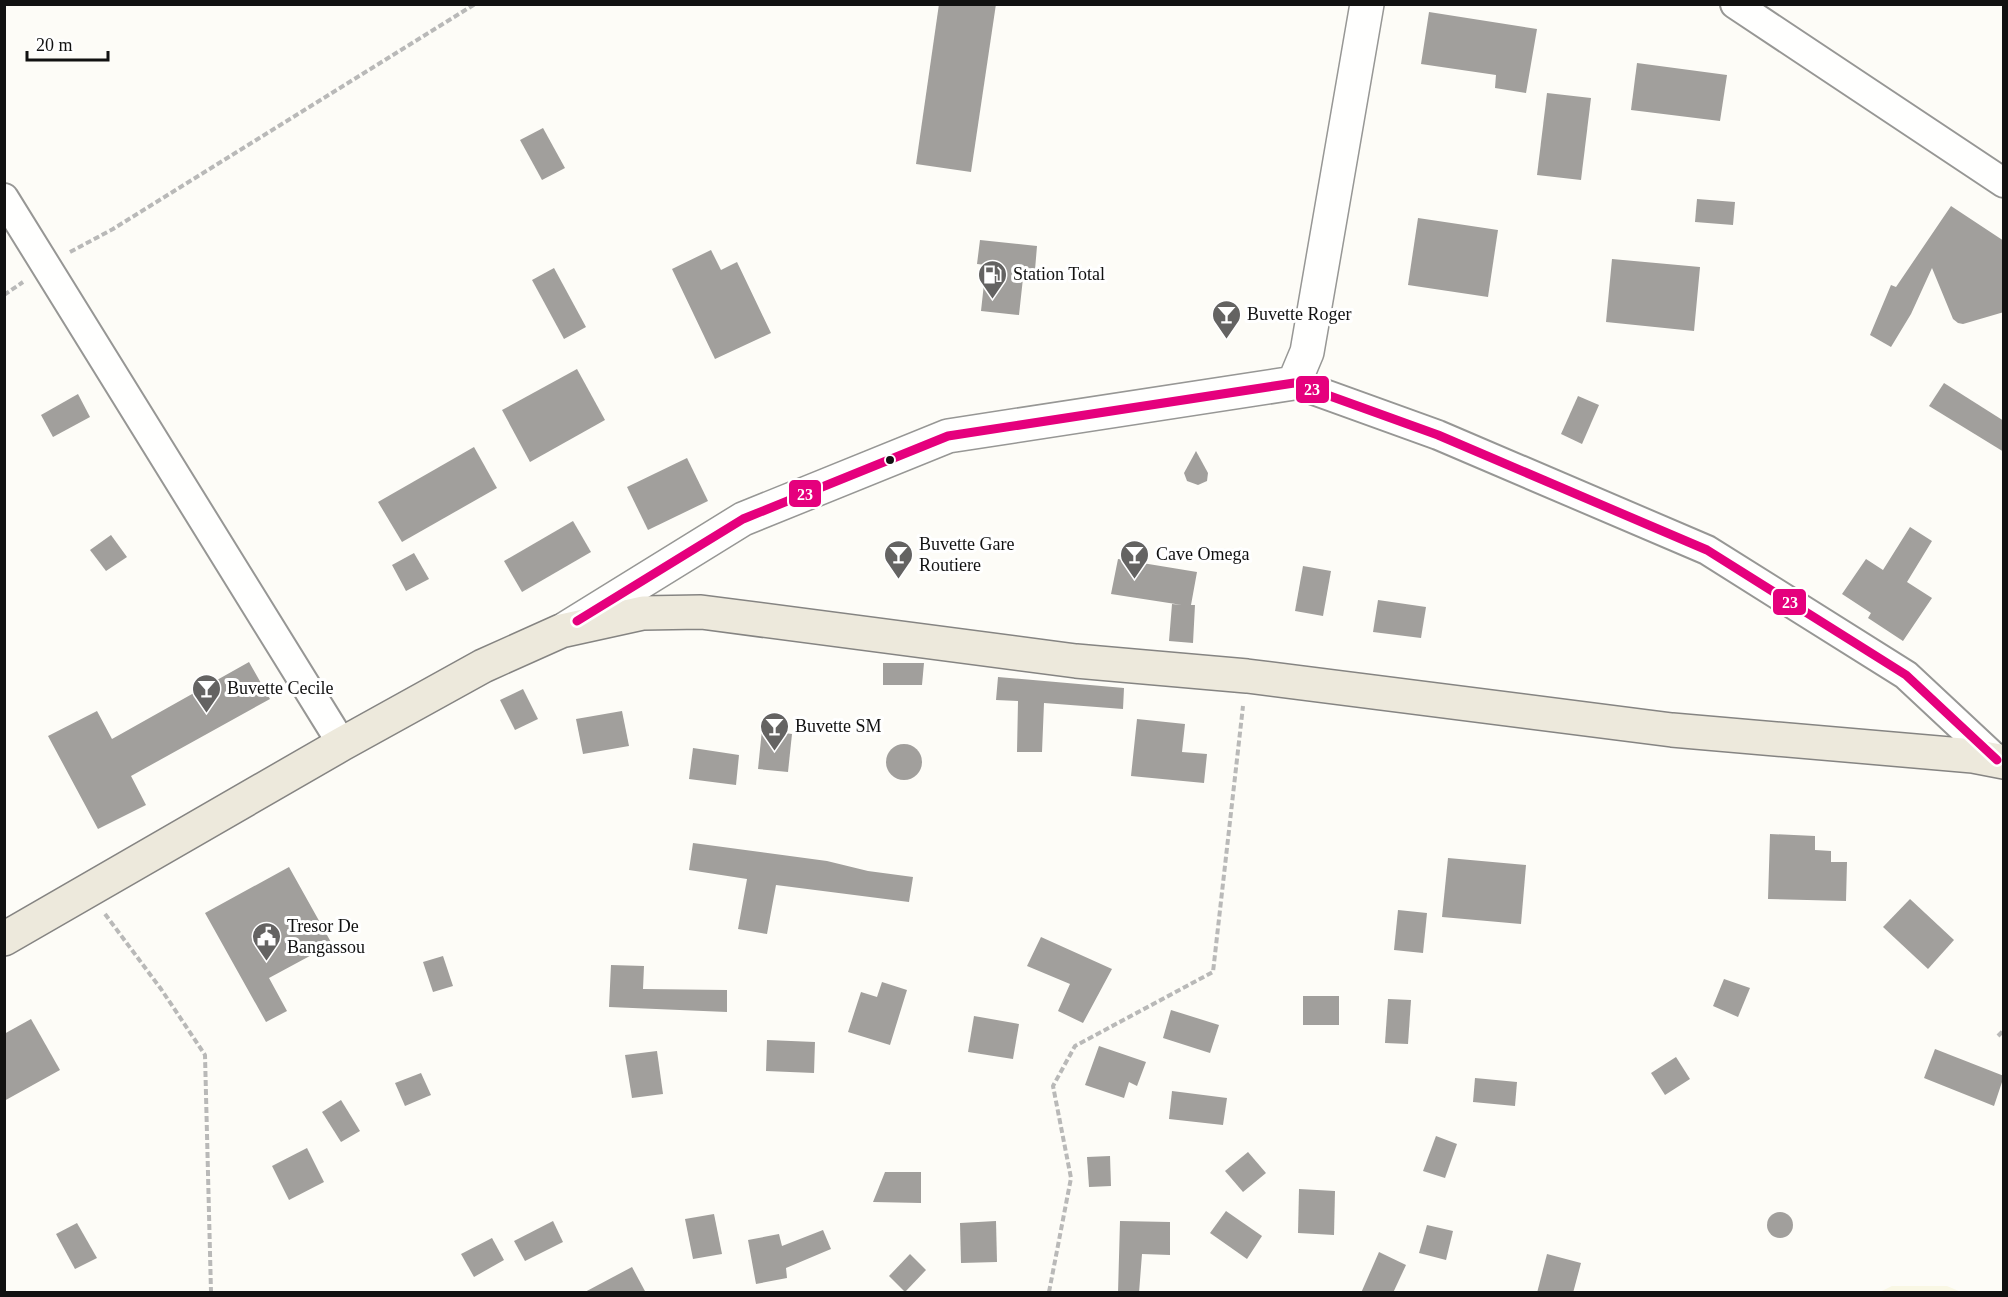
<svg xmlns="http://www.w3.org/2000/svg" width="2008" height="1297" font-family="'Times New Roman',serif">
<rect width="100%" height="100%" fill="#fdfcf7"/>
<polygon fill="#f9f7e4" points="1892,1286 1947,1286 1961,1292 1880,1292"/>
<g fill="#a19f9c">
<polygon points="939,4 996,4 971,172 916,164"/>
<polygon points="1429,12 1537,29 1526,93 1495,88 1496,75 1421,64"/>
<polygon points="1637,63 1727,75 1720,121 1631,110"/>
<polygon points="1547,93 1591,98 1581,180 1537,175"/>
<polygon points="543,128 565,168 542,180 520,140"/>
<polygon points="1697,199 1735,202 1733,225 1695,222"/>
<polygon points="1951,206 2004,241 2004,312 1963,324 1958,323 1953,319 1932,268 1911,314 1891,347 1870,335 1891,285 1896,287"/>
<polygon points="1418,218 1498,230 1488,297 1408,285"/>
<polygon points="980,240 1037,246 1035,270 1024,269 1019,315 981,311 986,265 977,264"/>
<polygon points="711,250 721,270 737,262 771,333 715,359 672,269"/>
<polygon points="1612,259 1700,267 1694,331 1606,322"/>
<polygon points="554,268 586,327 564,339 532,280"/>
<polygon points="577,369 605,420 530,462 502,410"/>
<polygon points="1944,383 2004,421 2004,452 1929,406"/>
<polygon points="78,394 90,417 53,437 41,415"/>
<polygon points="1578,396 1599,405 1582,444 1561,434"/>
<polygon points="474,447 497,488 402,542 378,502"/>
<polygon points="1196,451 1208,473 1207,481 1198,485 1187,481 1184,473"/>
<polygon points="687,458 708,501 648,530 627,487"/>
<polygon points="573,521 591,552 522,592 504,561"/>
<polygon points="1910,527 1932,541 1907,582 1932,598 1903,641 1868,618 1871,613 1842,594 1866,559 1883,570"/>
<polygon points="111,535 127,557 106,571 90,550"/>
<polygon points="414,553 429,579 406,591 392,565"/>
<polygon points="1118,559 1197,572 1191,605 1195,605 1193,643 1169,641 1172,604 1182,605 1111,594"/>
<polygon points="1303,566 1331,571 1323,616 1295,611"/>
<polygon points="1378,600 1426,607 1421,638 1373,632"/>
<polygon points="249,662 270,699 131,776 146,805 98,829 48,736 97,711 112,739"/>
<polygon points="883,663 924,663 922,685 883,685"/>
<polygon points="998,677 1124,688 1123,709 1044,703 1042,752 1017,752 1018,701 996,700"/>
<polygon points="523,689 538,719 515,730 500,700"/>
<polygon points="622,711 629,746 583,754 576,719"/>
<polygon points="1137,719 1185,724 1182,752 1207,754 1204,783 1131,776"/>
<polygon points="762,730 792,734 788,772 758,769"/>
<circle cx="904" cy="762" r="18"/>
<polygon points="693,748 739,755 736,785 689,779"/>
<polygon points="1770,834 1815,836 1815,850 1831,851 1831,862 1847,862 1846,901 1768,899"/>
<polygon points="693,843 827,861 868,871 913,877 909,902 776,885 767,934 738,929 747,879 689,870"/>
<polygon points="1448,858 1526,865 1521,924 1442,917"/>
<polygon points="289,867 332,944 269,978 287,1011 266,1022 205,913"/>
<polygon points="1910,899 1954,940 1928,969 1883,927"/>
<polygon points="1398,910 1427,913 1423,953 1394,950"/>
<polygon points="1041,937 1112,969 1083,1023 1058,1011 1070,984 1027,966"/>
<polygon points="443,956 453,986 433,992 423,962"/>
<polygon points="611,965 644,966 643,989 727,990 727,1012 609,1007"/>
<polygon points="1724,979 1750,988 1738,1017 1713,1006"/>
<polygon points="882,982 907,990 890,1045 848,1032 861,992 877,997"/>
<rect x="1303" y="996" width="36" height="29"/>
<polygon points="1388,999 1411,1000 1408,1044 1385,1043"/>
<polygon points="1171,1010 1219,1025 1210,1053 1163,1038"/>
<polygon points="974,1016 1019,1024 1013,1059 968,1052"/>
<polygon points="31,1019 60,1070 4,1101 4,1034"/>
<polygon points="767,1040 815,1042 814,1073 766,1071"/>
<polygon points="1099,1046 1146,1062 1137,1086 1129,1082 1124,1098 1085,1085"/>
<polygon points="1935,1049 2004,1076 1994,1106 1924,1078"/>
<polygon points="657,1051 663,1094 632,1098 625,1055"/>
<polygon points="1676,1057 1690,1079 1665,1095 1651,1073"/>
<polygon points="421,1073 431,1095 405,1106 395,1083"/>
<polygon points="1475,1078 1517,1082 1515,1106 1473,1102"/>
<polygon points="1172,1091 1227,1098 1223,1125 1169,1119"/>
<polygon points="341,1100 360,1131 341,1142 322,1112"/>
<polygon points="1436,1136 1457,1144 1445,1178 1423,1171"/>
<polygon points="307,1148 324,1182 289,1200 272,1166"/>
<polygon points="1248,1152 1266,1173 1243,1192 1225,1171"/>
<polygon points="1110,1156 1111,1186 1089,1187 1087,1157"/>
<polygon points="885,1172 921,1172 921,1203 873,1202"/>
<polygon points="1299,1189 1335,1191 1334,1235 1298,1233"/>
<polygon points="1226,1211 1262,1236 1247,1259 1210,1233"/>
<circle cx="1780" cy="1225" r="13"/>
<polygon points="714,1214 722,1254 693,1259 685,1219"/>
<polygon points="553,1221 563,1242 525,1261 514,1241"/>
<polygon points="996,1221 997,1262 961,1263 960,1223"/>
<polygon points="1120,1221 1170,1222 1170,1255 1142,1254 1139,1293 1118,1293"/>
<polygon points="77,1223 97,1258 75,1269 56,1234"/>
<polygon points="1427,1225 1453,1231 1446,1260 1419,1253"/>
<polygon points="823,1230 831,1249 786,1268 787,1278 756,1284 748,1240 779,1234 782,1246"/>
<polygon points="492,1238 504,1260 474,1277 461,1254"/>
<polygon points="1379,1252 1406,1265 1393,1293 1361,1293"/>
<polygon points="910,1254 926,1270 905,1292 889,1276"/>
<polygon points="1547,1254 1581,1263 1573,1293 1537,1293"/>
<polygon points="632,1267 646,1293 583,1293"/>
</g>
<g fill="none" stroke-linecap="round" stroke-linejoin="round">
<defs>
<g id="minor">
<polyline points="1735,4 2004,183"/>
<polyline points="4,198 342,744"/>
<polyline points="1294,383 1438,435 1707,550 1906,675 1997,760"/>
</g>
<polyline id="tertiary" points="565,629 743,519 948,436 1294,383 1307,352 1367,4"/>
<polyline id="primary" points="4,939 342,744 483,666 561,631 643,613 701,612 1076,661 1247,676 1672,730 1973,756 2004,762"/>
</defs>
<use href="#minor" stroke="#979795" stroke-width="32"/>
<use href="#tertiary" stroke="#979795" stroke-width="36"/>
<use href="#primary" stroke="#858482" stroke-width="36"/>
<g stroke="#b9b9b8" stroke-width="4" stroke-dasharray="6 3" stroke-linecap="butt">
<polyline points="70,252 113,229 475,4"/>
<polyline points="4,295 23,282"/>
<polyline points="105,914 161,989 205,1055 211,1292"/>
<polyline points="1998,1036 2004,1030"/>
<polyline points="1049,1292 1071,1178 1053,1086 1075,1046 1213,972 1243,706"/>
</g>
<use href="#minor" stroke="#fffffe" stroke-width="28"/>
<use href="#tertiary" stroke="#fffffe" stroke-width="33"/>
<use href="#primary" stroke="#ede9dc" stroke-width="33"/>
<defs>
<polyline id="bus-1" points="577,621 743,519 948,436 1294,383 1438,435 1707,550 1906,675 1997,760"/>
</defs>
<use href="#bus-1" stroke="#fff" stroke-width="14"/>
<use href="#bus-1" stroke="#e5007d" stroke-width="9"/>
</g>
<defs>
<symbol id="fuel-pin" viewBox="-11 -11 22 30"><path d="M0 17L-7.5 6A9.5 9.5 0 1 1 7.5 6Z" fill="#646362" stroke="#fff"/><path d="M-5.5-6h7V0h2V4h1.3V-2.5L3-4.5l.8-.8L6-3V5H2.5V1h-1V6h-7ZM-4.2-4.7v3.2H.2V-4.7Z" fill="#fff"/></symbol>
<symbol id="bar-pin" viewBox="-11 -11 22 30"><path d="M0 17L-7.5 6A9.5 9.5 0 1 1 7.5 6Z" fill="#646362" stroke="#fff"/><path d="M-6-5H6L.8 .8V4.5H3.5V6h-7V4.5H-.8V.8Z" fill="#fff"/></symbol>
<symbol id="civic-pin" viewBox="-11 -11 22 30"><path d="M0 17L-7.5 6A9.5 9.5 0 1 1 7.5 6Z" fill="#646362" stroke="#fff"/><path d="M-.6-6.5H3V-4.5H.6V-3L4-1V1h2V6H-6V1h2V-1L-.6-3ZM-1.2 2.5V6h2.4V2.5Z" fill="#fff"/></symbol>
</defs>
<g fill-rule="evenodd">
<use href="#fuel-pin" x="976" y="258" width="33" height="45"/>
<use href="#bar-pin" x="1210" y="298" width="33" height="45"/>
<use href="#bar-pin" x="882" y="538" width="33" height="45"/>
<use href="#bar-pin" x="1118" y="538" width="33" height="45"/>
<use href="#bar-pin" x="190" y="672" width="33" height="45"/>
<use href="#bar-pin" x="758" y="710" width="33" height="45"/>
<use href="#civic-pin" x="250" y="920" width="33" height="45"/>
</g>
<circle fill="#111" stroke="#fff" stroke-width="2" cx="890" cy="460" r="5"/>
<g text-anchor="middle" stroke-width="6" stroke-linejoin="round" paint-order="stroke">
<g font-size="18" fill="#111" stroke="#fff" text-anchor="start">
<text x="1013" y="280">Station Total</text>
<text x="1247" y="320">Buvette Roger</text>
<text x="919" y="550">Buvette Gare<tspan x="919" dy="21">Routiere</tspan></text>
<text x="1156" y="560">Cave Omega</text>
<text x="227" y="694">Buvette Cecile</text>
<text x="795" y="732">Buvette SM</text>
<text x="287" y="932">Tresor De<tspan x="287" dy="21">Bangassou</tspan></text>
</g>
</g>
<g stroke="#fff" stroke-width="2">
<rect x="1295" y="375" width="35" height="29" rx="6" fill="#e5007d"/>
<rect x="788" y="479" width="34" height="29" rx="6" fill="#e5007d"/>
<rect x="1772" y="588" width="35" height="28" rx="6" fill="#e5007d"/>
</g>
<g font-size="16" text-anchor="middle" font-weight="bold" fill="#fff">
<text x="1312" y="395">23</text>
<text x="805" y="500">23</text>
<text x="1790" y="608">23</text>
</g>
<rect width="2008" height="1297" fill="none" stroke="#111111" stroke-width="12"/>
<path d="M27 51v9h81v-9" fill="none" stroke="#111111" stroke-width="3"/>
<text x="36" y="51" font-size="18" fill="#111111" stroke="#ffffff" stroke-width="4.5" paint-order="stroke">20 m</text>
</svg>
